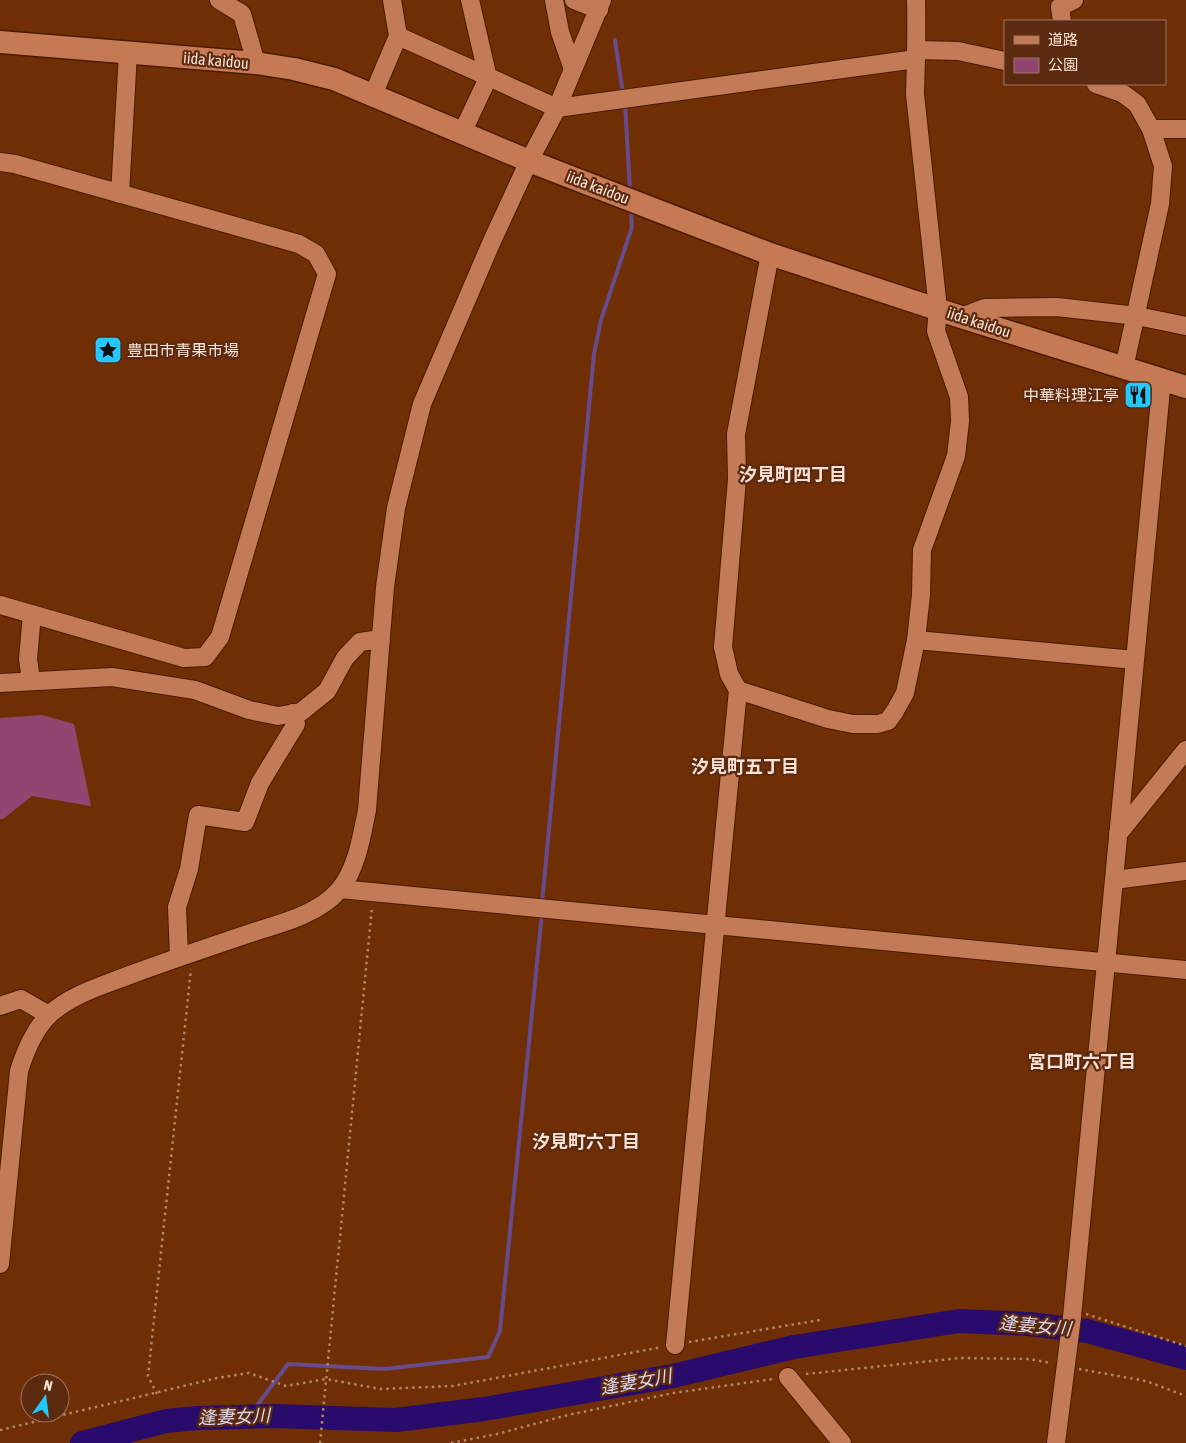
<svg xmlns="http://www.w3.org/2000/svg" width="1186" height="1443" font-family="'Asap Condensed','Noto Sans JP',sans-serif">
<rect width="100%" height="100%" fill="#702e05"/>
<polygon fill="#914671" points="42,715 74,724 91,806 32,796 3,819 0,819 0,718"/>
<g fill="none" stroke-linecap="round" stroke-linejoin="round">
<g stroke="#674b8b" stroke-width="4">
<polyline points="615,40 623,94"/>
<polyline points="625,103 630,191"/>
<polyline points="542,903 594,354 601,320 632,227 631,208"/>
<polyline points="249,1416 288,1364 385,1369 488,1357 500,1331 542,913"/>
</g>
<polyline stroke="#290b6b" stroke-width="24" points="82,1443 166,1421 198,1418 274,1416 396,1420 484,1409 673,1376 794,1347 959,1321 1029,1324 1087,1331 1186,1358"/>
<defs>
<g id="minor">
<polyline points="219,0 242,14 256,63"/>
<polyline points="554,0 560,32 573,69"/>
<polyline points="574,0 599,10"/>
<polyline points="1062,21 1060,7 1074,0"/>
<polyline points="398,36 557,108 916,59"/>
<polyline points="918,50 958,51 1005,61"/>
<polyline points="1096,84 1122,93 1137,104 1151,129 1163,166 1160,204 1124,368"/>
<polyline points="373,95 398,36 392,0"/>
<polyline points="1151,129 1186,129"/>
<polyline points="462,133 488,78 470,0"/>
<polyline points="0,162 15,164 299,244 316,254 327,274 220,637 205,657 184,658 0,605"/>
<polyline points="120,194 128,53"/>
<polyline points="961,317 985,308 1057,307 1137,316 1186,326"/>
<polyline points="916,640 1135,660"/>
<polyline points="31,680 28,659 32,614"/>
<polyline points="0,683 112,677 195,690 249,710 278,716 301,712 327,691 345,658 360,642 381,639"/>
<path d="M738 690 828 719 853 724H878L888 721 895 711 905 693 916 640 921 595 922 550 956 456 960 421 959 397 936 331 938 309 915 94C916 63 917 32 916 0"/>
<polyline points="1118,834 1186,750"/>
<polyline points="1114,880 1186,871"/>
<polyline points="340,889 1186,970"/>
<polyline points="179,957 177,907 189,869 198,815 245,822 260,783 296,724 293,713"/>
<polyline points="0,1006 21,999 49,1015"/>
<path d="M0 1264 19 1071C25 1052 34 1030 49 1015 70 995 101 986 127 976 171 960 215 945 260 930 287 922 321 912 340 889 357 868 362 835 367 810L385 587 396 508 422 404 492 241 529 161 557 108 602 0"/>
<polyline points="675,1345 738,690 729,674 723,647 737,479 736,434 770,254"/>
<polyline points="788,1377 842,1443"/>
<polyline points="1056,1443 1072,1317 1162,379"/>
</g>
<polyline id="major" points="0,42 256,63 294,69 334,79 529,161 770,254 961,317 1186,387"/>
</defs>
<use href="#minor" stroke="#4b1a00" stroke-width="20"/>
<use href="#major" stroke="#4b1a00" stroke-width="25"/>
<g stroke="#b2856a" stroke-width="2.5" stroke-dasharray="2.5 4" stroke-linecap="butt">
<polyline points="1086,1314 1186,1346"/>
<polyline points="689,1342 820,1320"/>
<polyline points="1079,1369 1146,1381 1186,1396"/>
<polyline points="806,1374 960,1358 1030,1359 1051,1363"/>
<polyline points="157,1394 148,1376 191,969"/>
<polyline points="0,1430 217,1378 249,1373 286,1386 326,1379 380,1389 453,1386 662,1347"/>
<polyline points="320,1443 372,907"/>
<polyline points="451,1443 497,1434 568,1415 673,1393 773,1379"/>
</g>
<use href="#minor" stroke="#c37a56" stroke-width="18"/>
<use href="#major" stroke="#c57a54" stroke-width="22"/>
</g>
<defs>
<symbol id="sight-square" viewBox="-11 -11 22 22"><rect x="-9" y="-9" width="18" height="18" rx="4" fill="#23c9fe" stroke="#5c2a0e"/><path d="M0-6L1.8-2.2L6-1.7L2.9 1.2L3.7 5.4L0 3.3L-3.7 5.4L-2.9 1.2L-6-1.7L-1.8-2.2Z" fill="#111"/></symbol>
<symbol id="restaurant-square" viewBox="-11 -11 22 22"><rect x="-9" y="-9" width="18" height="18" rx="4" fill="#23c9fe" stroke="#5c2a0e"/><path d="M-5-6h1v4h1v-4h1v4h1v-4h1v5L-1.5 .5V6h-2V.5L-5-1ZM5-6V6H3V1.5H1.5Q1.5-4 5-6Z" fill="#111"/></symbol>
</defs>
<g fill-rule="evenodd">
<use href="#sight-square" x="92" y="334" width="32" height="32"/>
<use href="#restaurant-square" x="1122" y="379" width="32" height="32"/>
</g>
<g text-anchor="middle" stroke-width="4.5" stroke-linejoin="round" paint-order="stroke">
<g font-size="16" fill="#f9e1d5" stroke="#5c2a0e">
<text transform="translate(216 60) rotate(5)" y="6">iida kaidou</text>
<text transform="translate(598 187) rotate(21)" y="6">iida kaidou</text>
<text transform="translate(979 322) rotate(18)" y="6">iida kaidou</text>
</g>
<g font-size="16" fill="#f9e1d5" stroke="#5c2a0e" text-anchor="start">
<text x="127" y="356">豊田市青果市場</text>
<text x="1119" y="401" text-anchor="end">中華料理江亭</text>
</g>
<g font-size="18" font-weight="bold" fill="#f9e1d5" stroke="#5c2a0e">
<text x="793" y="481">汐見町四丁目</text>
<text x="745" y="773">汐見町五丁目</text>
<text x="1082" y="1068">宮口町六丁目</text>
<text x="586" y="1148">汐見町六丁目</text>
</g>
<g font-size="18" font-style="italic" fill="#dddcf6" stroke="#5c2a0e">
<text transform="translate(1035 1326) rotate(5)" y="6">逢妻女川</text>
<text transform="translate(636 1382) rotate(-10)" y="6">逢妻女川</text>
<text transform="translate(234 1417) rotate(-2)" y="6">逢妻女川</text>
</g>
</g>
<rect x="1004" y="20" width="162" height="65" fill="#5c2a0e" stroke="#9b735e"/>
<rect x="1014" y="36" width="25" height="8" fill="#c57a54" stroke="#9b735e"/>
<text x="1048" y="45" font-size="15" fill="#f9e1d5">道路</text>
<rect x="1014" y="58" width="25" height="15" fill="#914671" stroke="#9b735e"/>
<text x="1048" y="70" font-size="15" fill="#f9e1d5">公園</text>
<g transform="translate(45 1398) rotate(14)"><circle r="24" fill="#5c2a0e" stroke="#9b735e"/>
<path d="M0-4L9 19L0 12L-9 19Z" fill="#23c9fe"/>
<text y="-8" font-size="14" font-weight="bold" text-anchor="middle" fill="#f9e1d5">N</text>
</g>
</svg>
